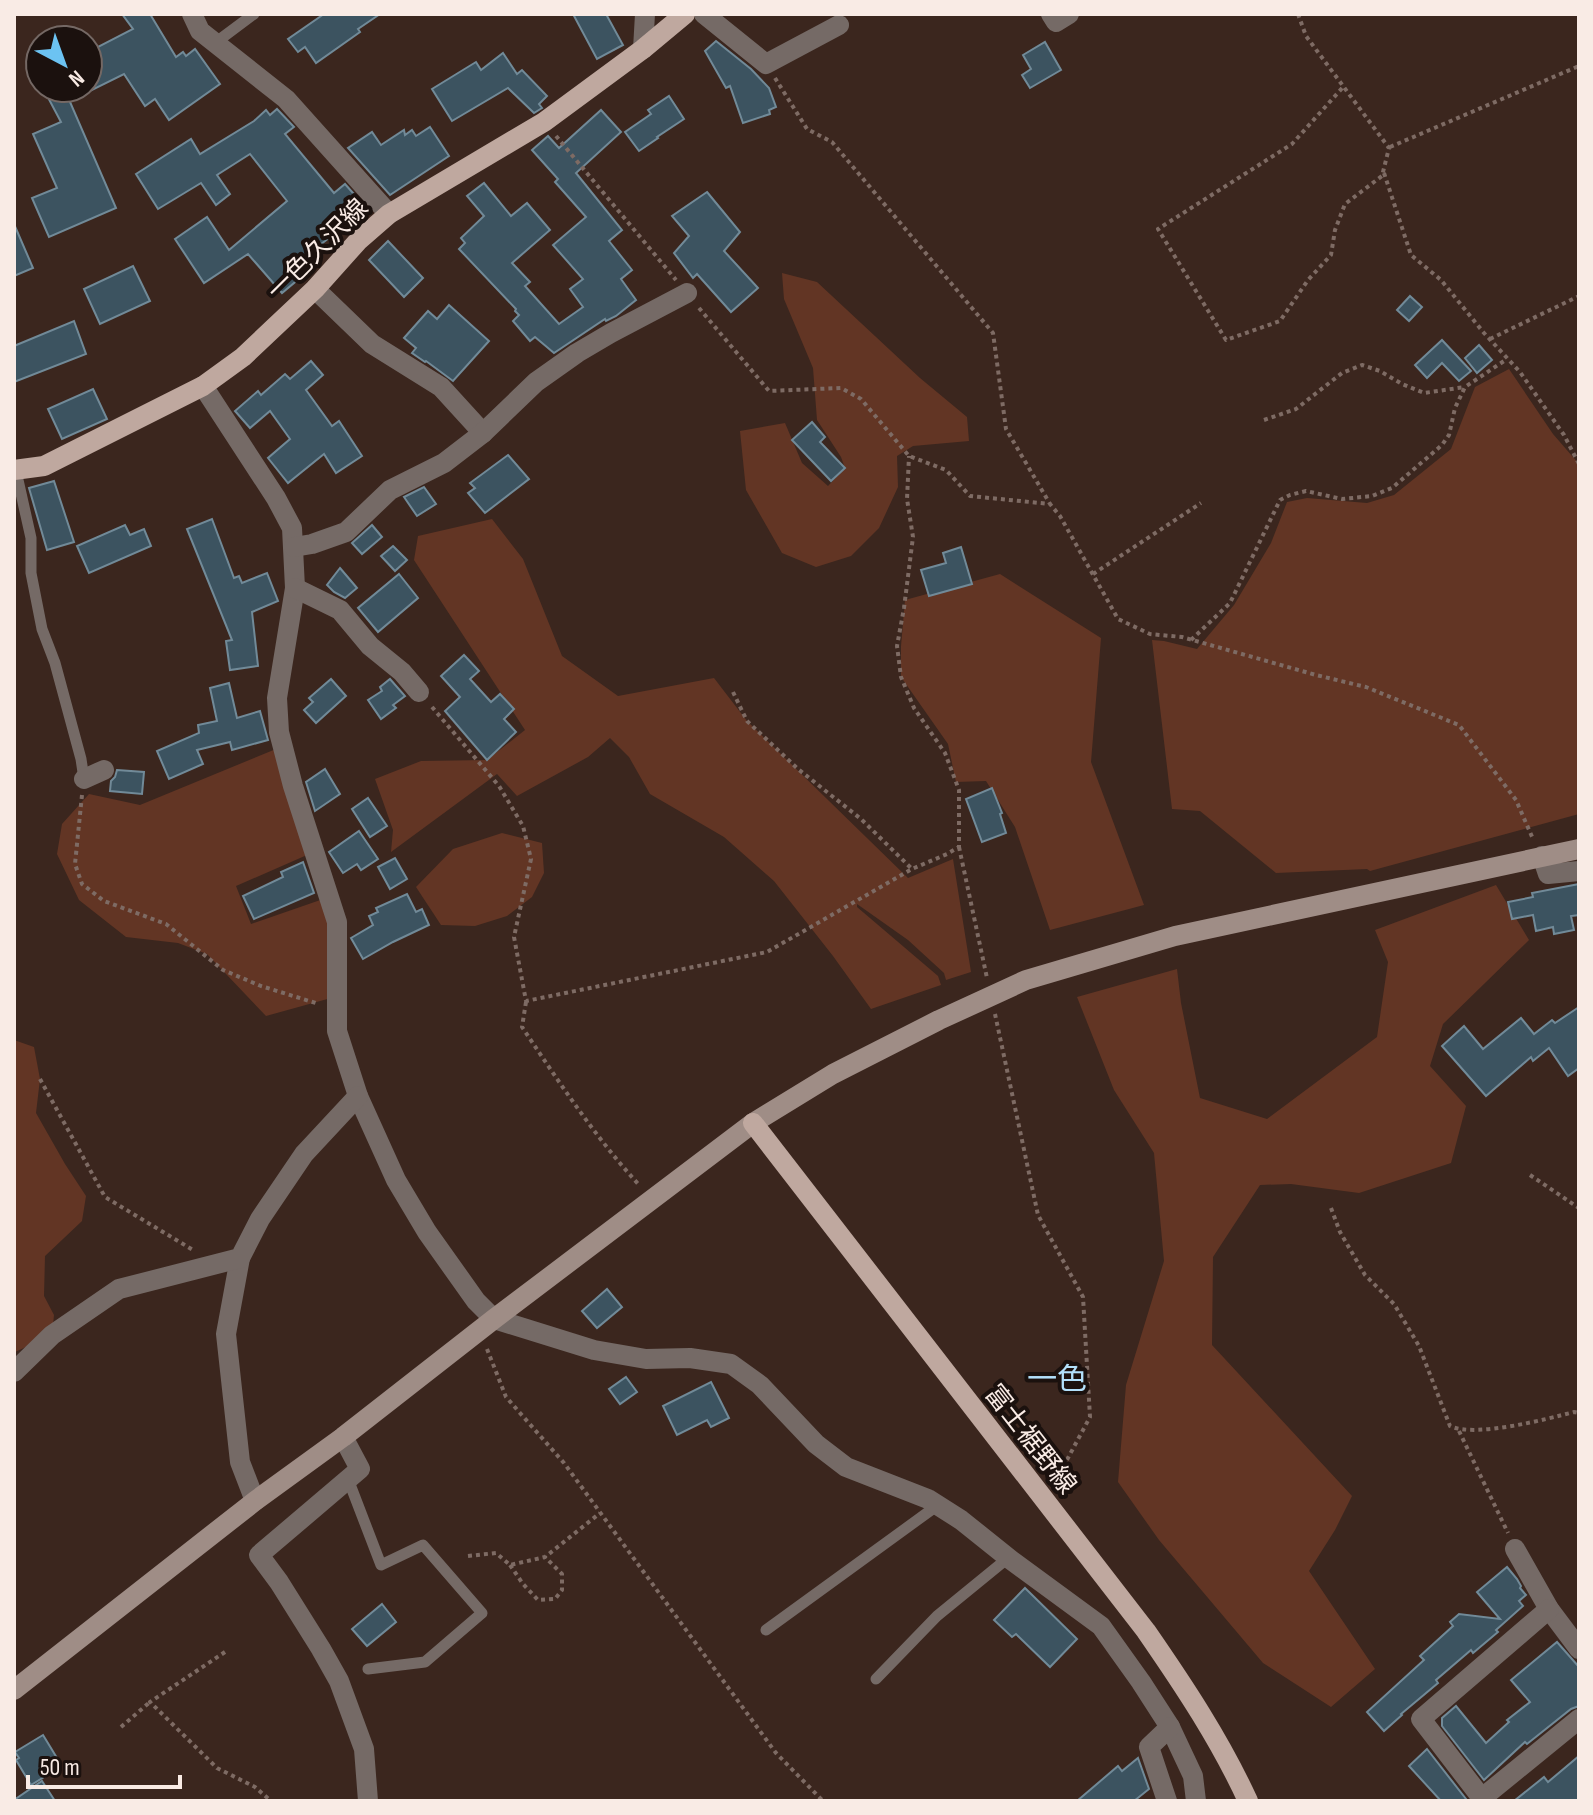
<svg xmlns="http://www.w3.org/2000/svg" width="1593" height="1815" font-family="'Sofia Sans Condensed','Noto Sans JP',sans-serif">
<rect width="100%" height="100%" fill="#3b261e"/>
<g fill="#623524">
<polygon points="782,273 817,282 920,378 967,417 969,441 913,446 897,456 898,487 879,528 851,556 816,567 782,553 746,490 740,431 785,423 802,463 828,486 845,468 841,457 817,420 813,368 784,299"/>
<polygon points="1509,369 1553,434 1579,464 1579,701 1577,716 1579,720 1579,814 1370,871 1367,869 1276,873 1200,811 1172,809 1152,640 1164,641 1197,649 1234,605 1271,543 1287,502 1307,498 1367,503 1394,495 1451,449 1475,387"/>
<polygon points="492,519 523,559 562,656 618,696 714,678 747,721 908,878 953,859 971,972 946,980 944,973 908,940 857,904 857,907 938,976 941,985 871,1009 833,956 774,881 724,837 650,794 629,757 610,738 588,757 517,796 497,774 391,852 393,830 375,779 421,761 487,760 525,730 414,560 418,536"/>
<polygon points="1000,574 1101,638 1091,762 1144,905 1050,930 1015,827 986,781 956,782 948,744 901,677 901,646 905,600"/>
<polygon points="276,749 307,855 236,886 251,924 329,897 331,998 266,1016 207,954 178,943 126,937 79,900 57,854 62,824 89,794 140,805"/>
<polygon points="502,833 542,843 544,873 532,897 507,916 475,926 441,925 416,887 453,849"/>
<polygon points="1496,885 1529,940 1443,1024 1430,1066 1466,1106 1451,1163 1359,1193 1291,1184 1260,1185 1213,1257 1212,1345 1352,1496 1335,1530 1309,1571 1375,1669 1331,1707 1263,1663 1159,1540 1118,1482 1126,1385 1164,1261 1154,1153 1114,1090 1077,997 1177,969 1181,1003 1200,1098 1267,1119 1377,1037 1388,962 1375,930"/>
<polygon points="14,1040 34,1047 40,1079 36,1113 65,1164 86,1196 82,1221 45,1256 44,1296 54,1315 52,1335 15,1352"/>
</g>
<g fill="#3c5360" stroke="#718a98" stroke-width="2">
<polygon points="122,14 150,14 176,57 183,52 186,56 195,49 220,84 169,120 155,99 145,106 124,74 88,92 88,52 133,29"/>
<polygon points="324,14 380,14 358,29 360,32 316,63 305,47 298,52 288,39"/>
<polygon points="573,14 606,14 623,45 597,59"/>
<polygon points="716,41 751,69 769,88 776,107 769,110 770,114 743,123 730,86 726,88 705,51"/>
<polygon points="1045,42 1061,70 1030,88 1022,75 1031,69 1023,55"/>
<polygon points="503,53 517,74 522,70 547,96 539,104 542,108 534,113 508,88 452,121 432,89 476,62 481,70"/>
<polygon points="43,88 64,88 116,208 49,237 32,198 57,188 33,134 61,122"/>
<polygon points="669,96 684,119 657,137 658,138 639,151 625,132 651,114 648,110"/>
<polygon points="277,109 294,127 285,134 334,193 345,184 360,201 334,224 339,230 311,252 319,262 282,293 248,254 204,283 175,239 207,217 229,250 287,201 250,154 217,175 230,194 216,205 201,183 158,209 136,174 191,139 200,154 254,121 266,110 270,115"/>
<polygon points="601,110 621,132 576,173 622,230 609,241 632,270 621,279 636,300 616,316 606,321 605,319 554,353 535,337 530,341 513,321 519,315 515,311 516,309 459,249 465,243 461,238 484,216 467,196 484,183 511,216 527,203 550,230 512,263 530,282 525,286 559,324 583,307 570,289 583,279 553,245 586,217 555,182 558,179 532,150 548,136 559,148"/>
<polygon points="430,127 449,156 390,195 348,148 372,132 381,145 404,130 405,135 412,130 416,136"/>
<polygon points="707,192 740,232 724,251 758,288 731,312 697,274 693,278 674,253 689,236 672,216"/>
<polygon points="14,224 33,268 14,276"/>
<polygon points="388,241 423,278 404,297 369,260"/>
<polygon points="133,266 150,301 100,324 84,289"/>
<polygon points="1410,296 1422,307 1409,321 1397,310"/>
<polygon points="449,305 489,341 453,381 426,361 425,362 412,353 416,348 404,338 428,311 437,319"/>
<polygon points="74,321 86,354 14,382 14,346"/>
<polygon points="1442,340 1471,371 1459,381 1442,363 1427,378 1415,365"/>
<polygon points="1479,345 1492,360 1477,373 1465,358"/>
<polygon points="311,361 323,375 306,390 332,426 339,421 362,456 336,473 324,454 288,483 268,458 290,439 270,411 250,428 235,411 258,391 261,395 285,374 290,379"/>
<polygon points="93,389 107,419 62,439 48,409"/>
<polygon points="812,422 825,437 820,442 845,468 831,481 792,440"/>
<polygon points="508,455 529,479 485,513 468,493 475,488 470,483"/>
<polygon points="54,481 74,542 47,550 29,488"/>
<polygon points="424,487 436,504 417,516 404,497"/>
<polygon points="212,519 234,578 239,576 242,583 267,573 278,601 252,612 258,666 230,670 226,641 232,640 187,529"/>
<polygon points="125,525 130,535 144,529 151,546 89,573 77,546"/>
<polygon points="372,525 382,537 362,554 352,543"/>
<polygon points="393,546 407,560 395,571 381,556"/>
<polygon points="961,547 972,584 929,596 921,570 946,563 943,553"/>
<polygon points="340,568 357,588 345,598 334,592 327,585"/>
<polygon points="399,574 418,598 378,632 358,608"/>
<polygon points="464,655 479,671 470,679 491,702 500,694 514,709 504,719 516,732 487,760 445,711 460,697 441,676"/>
<polygon points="331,679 346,696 316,723 304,710 313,702 309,698"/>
<polygon points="390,679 405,696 393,705 396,708 381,719 368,700 382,691 380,687"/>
<polygon points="229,683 237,718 260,711 268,740 232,750 230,742 197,750 203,764 169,779 157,751 199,733 198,725 217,721 210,688"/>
<polygon points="325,769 340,794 315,811 306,782"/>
<polygon points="117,770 144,772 142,794 110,791 111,781 115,777"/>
<polygon points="992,788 1002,813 1000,814 1006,833 982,842 966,799"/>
<polygon points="368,798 387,826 370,837 352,809"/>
<polygon points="359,831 378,859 361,870 357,864 343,873 329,852"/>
<polygon points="395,858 407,879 390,889 378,867"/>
<polygon points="303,862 314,893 254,919 243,896 283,877 281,872"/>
<polygon points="1579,884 1579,915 1571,916 1574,930 1554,934 1553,927 1536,931 1533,915 1512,919 1508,902 1533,897 1532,893"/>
<polygon points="407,894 416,912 422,909 429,925 393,942 363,959 351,938 373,925 369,916 378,912 376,908"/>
<polygon points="1579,1007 1579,1068 1568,1076 1549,1048 1533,1061 1531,1057 1486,1096 1442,1046 1464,1026 1483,1049 1521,1018 1534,1034 1552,1020 1555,1023"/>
<polygon points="607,1289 622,1307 597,1328 582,1311"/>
<polygon points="626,1377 637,1392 620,1404 609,1389"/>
<polygon points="711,1382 729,1418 711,1427 707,1420 677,1435 663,1406"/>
<polygon points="1507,1567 1517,1579 1521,1586 1520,1588 1526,1595 1519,1601 1523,1606 1496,1630 1498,1632 1473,1653 1471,1650 1436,1680 1438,1683 1401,1714 1402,1715 1384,1731 1367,1712 1424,1660 1420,1656 1453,1626 1450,1622 1459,1614 1500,1619 1477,1592"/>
<polygon points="1025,1588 1077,1639 1050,1667 1016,1634 1012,1637 994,1620"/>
<polygon points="382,1604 396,1622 367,1646 352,1629"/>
<polygon points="1557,1642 1579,1667 1579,1706 1571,1709 1527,1744 1525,1742 1484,1780 1442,1726 1442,1718 1456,1706 1486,1743 1509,1722 1507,1720 1530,1702 1511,1680"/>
<polygon points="43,1735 57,1758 44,1767 49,1774 31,1785 16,1760 19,1758 15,1752"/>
<polygon points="1427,1749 1466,1799 1463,1801 1441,1801 1409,1766"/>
<polygon points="1579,1756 1579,1801 1514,1801 1544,1777 1548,1782"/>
<polygon points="1138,1758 1149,1789 1134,1801 1077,1801 1118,1766 1122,1771"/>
<polygon points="42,1781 55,1801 14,1801 14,1800"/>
</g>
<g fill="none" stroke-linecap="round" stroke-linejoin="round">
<g stroke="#7e6b64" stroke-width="4" stroke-dasharray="4 4" stroke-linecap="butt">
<polyline points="1298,14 1306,36 1389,148 1382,176 1345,204 1335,230 1331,255 1308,280 1280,321 1226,340 1158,229 1292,144 1344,86"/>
<polyline points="775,78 807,129 832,142 993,333 1006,429 1050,504"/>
<polyline points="556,136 676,280"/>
<polyline points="1390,147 1579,66"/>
<polyline points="1384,173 1411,255 1441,280 1484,333 1520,372 1564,435 1579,464"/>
<polyline points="699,308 769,391 841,388 861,399 909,456 946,470 970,496 1050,504 1060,516 1118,619 1150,634 1182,637 1316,675 1366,687 1459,725 1516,800 1533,839"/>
<polyline points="1490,339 1579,296"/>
<polyline points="1264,420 1296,409 1342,373 1362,365 1380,371 1402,384 1424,393 1465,387"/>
<polyline points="1093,574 1201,503"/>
<polyline points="1191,640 1230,603 1280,500 1290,495 1306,491 1342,499 1372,496 1392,488 1442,445 1449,435 1455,408 1465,387 1507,359"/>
<polyline points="733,692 747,721 798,769 861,819 912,869 947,854 959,847 959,790 945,753 914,708 901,677 897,646 904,608 913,537 907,499 909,456"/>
<polyline points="432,707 499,786 523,826 531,859 514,937 526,1001 767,952 912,869"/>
<polyline points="82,795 75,864 82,884 104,901 166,924 223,970 261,986 319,1004"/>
<polyline points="959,847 987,978"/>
<path d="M526 1002 522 1027C559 1082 595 1137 640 1186"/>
<polyline points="995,1014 1038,1215 1083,1297 1090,1417 1054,1484"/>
<polyline points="40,1079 105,1197 193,1250"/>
<polyline points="1530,1175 1579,1208"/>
<path d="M1331 1208 1340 1232 1365 1275 1394 1304 1419 1346 1450 1426C1475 1438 1547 1419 1574 1412L1579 1413"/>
<polyline points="487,1349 506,1397 564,1463 776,1753 823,1801"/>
<polyline points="1459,1431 1508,1533"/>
<polyline points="468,1556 496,1553 510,1565 545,1557 600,1513"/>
<polyline points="510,1565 523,1584 538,1600 555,1599 562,1590 562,1574 545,1557"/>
<polyline points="225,1652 150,1702 217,1768 255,1787 271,1801"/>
<polyline points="121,1727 150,1702"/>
</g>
<g stroke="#756a66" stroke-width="11">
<polyline points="215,43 254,14"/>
<polyline points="16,471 31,538 31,573 42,629 55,663 81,759 84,779"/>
<polyline points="348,1479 381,1565 423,1545 482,1613 425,1662 368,1669"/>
<polyline points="766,1630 938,1505"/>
<polyline points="876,1679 937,1616 1008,1558"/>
</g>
<g stroke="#756a66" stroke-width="20">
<polyline points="192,14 200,31 286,99 389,214"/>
<polyline points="704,14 766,64 839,25"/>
<polyline points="1051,14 1056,22 1069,14"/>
<polyline points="643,49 645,14"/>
<polyline points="315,289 372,344 441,387 483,433"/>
<polyline points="203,386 276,498 292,528 295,588 277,698 279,732 293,786 337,922 337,1031 358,1096 396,1180 427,1232 476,1301 494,1319 594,1350 646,1359 690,1358 731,1364 760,1385 816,1444 846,1467 928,1499 961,1520 1011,1560 1101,1626 1141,1682 1170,1727 1193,1776 1196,1801"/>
<polyline points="294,547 312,544 346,532 390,490 444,463 483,433 536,382 577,353 611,333 687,293"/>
<polyline points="295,588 340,610 370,646 402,672 419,692"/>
<polyline points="84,779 104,770"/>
<polyline points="1542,856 1548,874 1579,871"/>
<polyline points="240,1258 226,1334 240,1462 255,1501"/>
<polyline points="14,1372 52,1335 119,1289 240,1258 260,1219 304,1154 358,1096"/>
<polyline points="343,1437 360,1469 259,1555 279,1582 321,1649 339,1681 364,1749 368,1801"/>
<polyline points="1515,1549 1549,1609 1579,1649"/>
<polyline points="1482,1798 1579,1719"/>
<polyline points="1167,1801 1149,1747 1170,1727"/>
<polyline points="1484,1801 1421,1719 1549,1609"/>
</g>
<polyline stroke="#9f8d86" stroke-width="20" points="14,1690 255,1501 343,1437 494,1319 753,1123 833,1074 939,1020 1026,980 1175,936 1579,849"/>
<g stroke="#bfa89f" stroke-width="20">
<polyline points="14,470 44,466 203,386 243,357 315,289 358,241 389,214 544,122 643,49 685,14"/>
<path d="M753 1123 1146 1631C1184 1686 1220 1740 1248 1801"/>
</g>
</g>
<g text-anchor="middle" stroke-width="8" stroke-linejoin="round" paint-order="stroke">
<g font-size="26" fill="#f9ebe5" stroke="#1b110e">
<text transform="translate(317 249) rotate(-45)" y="9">一色久沢線</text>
<text transform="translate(1031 1439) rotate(52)" y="9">富士裾野線</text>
</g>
<g font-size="30" fill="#b2e0fb" stroke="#1b110e">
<text x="1057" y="1389">一色</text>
</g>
</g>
<rect width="1593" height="1815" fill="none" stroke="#f9ebe5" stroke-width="32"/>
<g transform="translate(64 64) rotate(139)"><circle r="38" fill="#1b110e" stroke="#746864" stroke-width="2"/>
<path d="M0-6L14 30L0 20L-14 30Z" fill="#6cc3f2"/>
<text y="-12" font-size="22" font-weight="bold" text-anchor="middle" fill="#f9ebe5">N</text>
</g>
<path d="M28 1775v12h152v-12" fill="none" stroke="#f9ebe5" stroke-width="4"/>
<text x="40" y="1775" font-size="24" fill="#f9ebe5" stroke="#1b110e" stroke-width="6" paint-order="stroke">50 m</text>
</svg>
